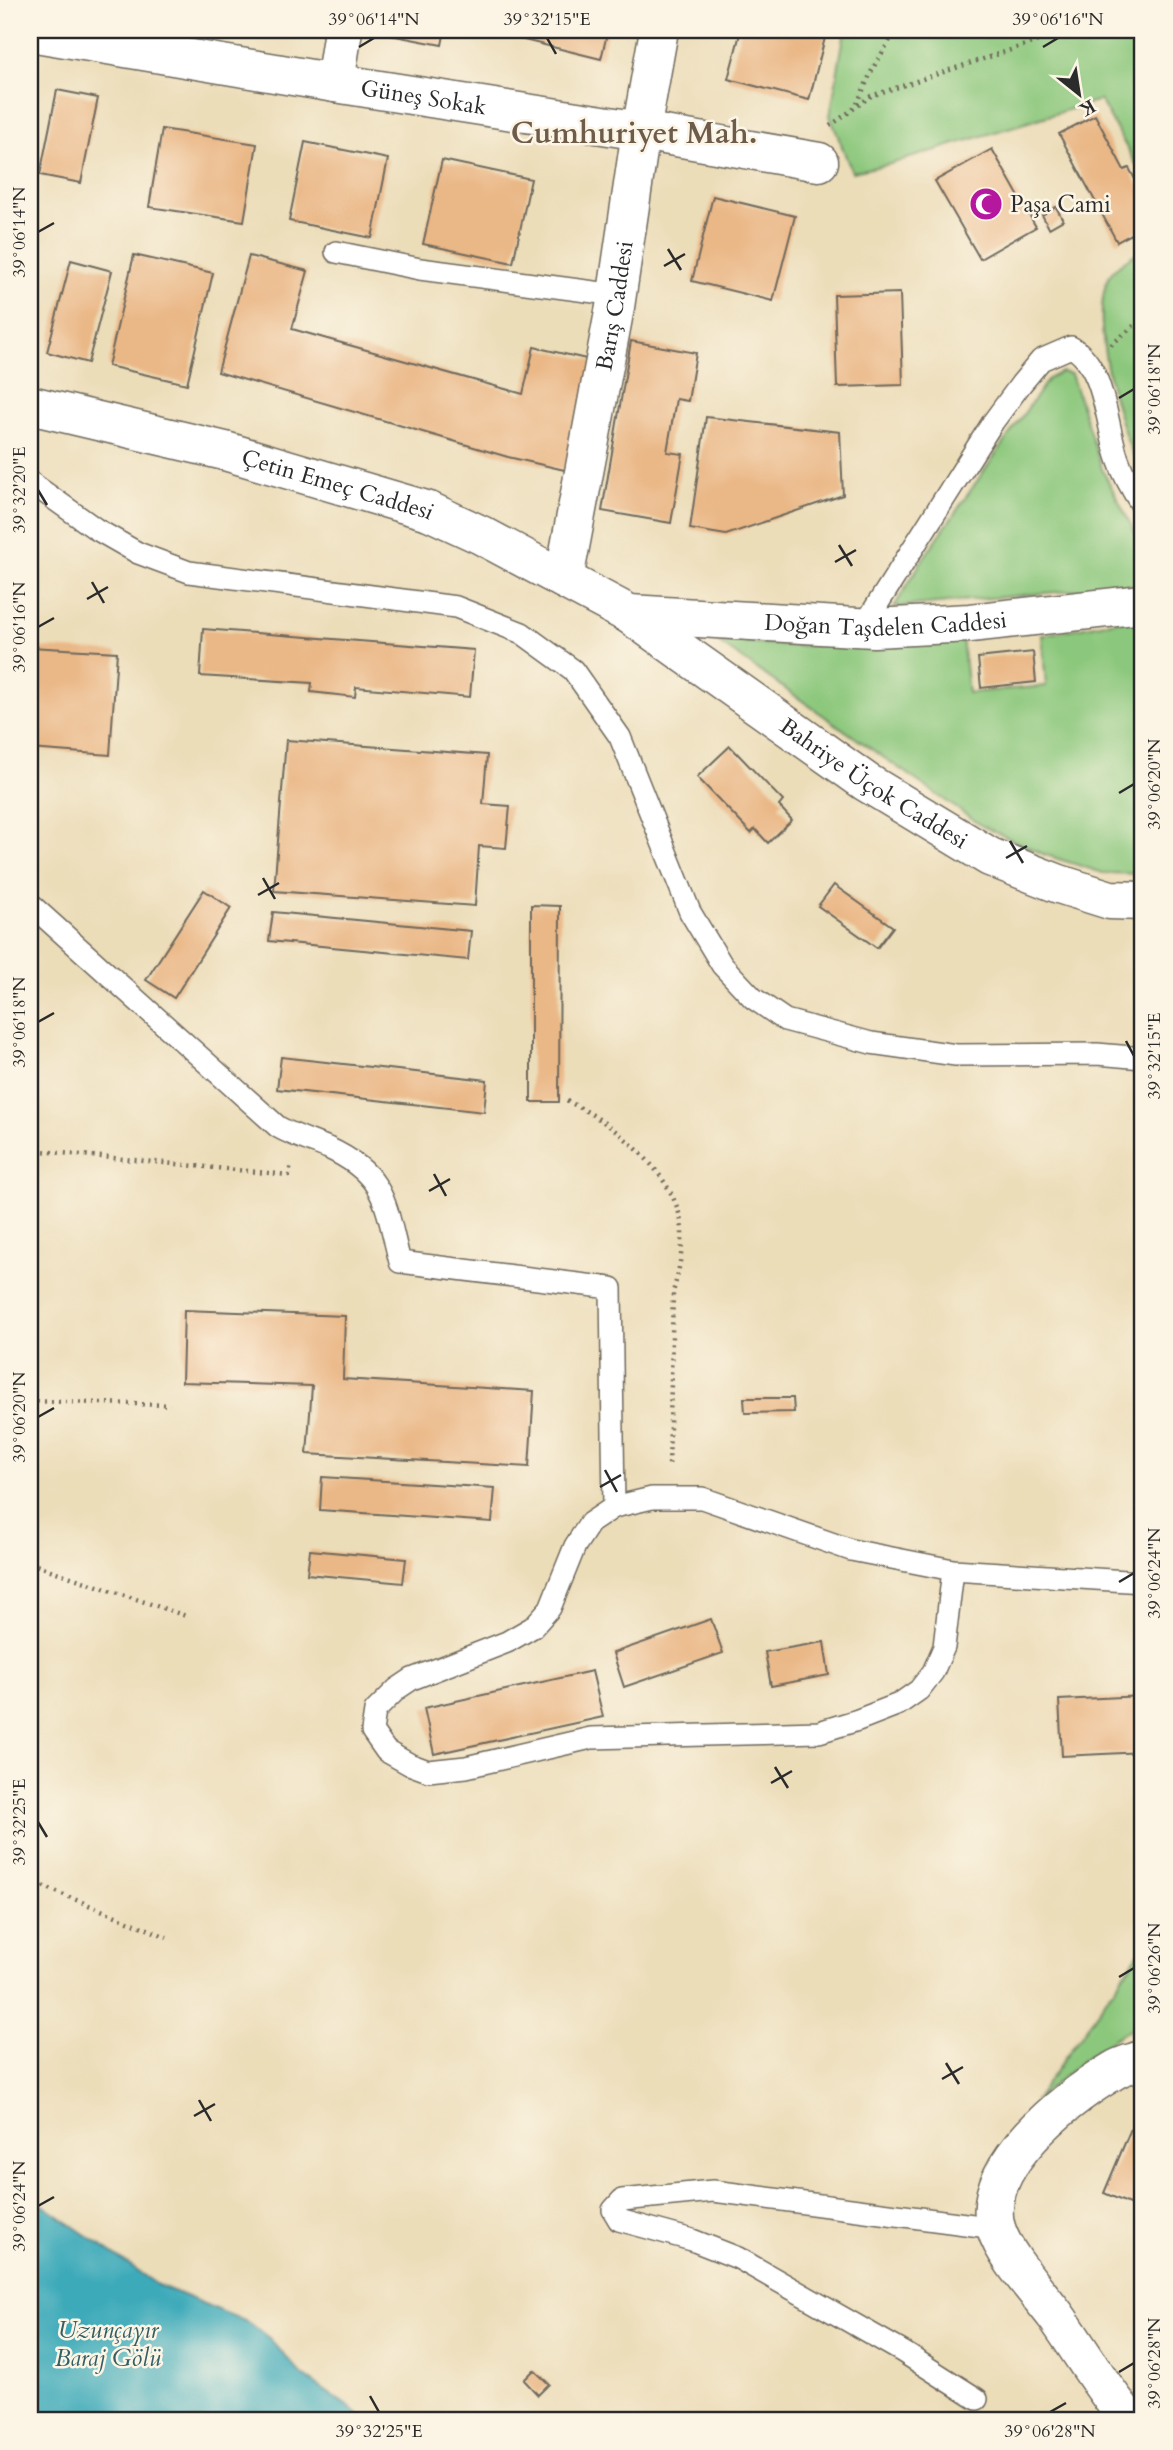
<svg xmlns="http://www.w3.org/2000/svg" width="1173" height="2450" font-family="Cardo,serif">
<rect width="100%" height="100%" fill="#fcf5e5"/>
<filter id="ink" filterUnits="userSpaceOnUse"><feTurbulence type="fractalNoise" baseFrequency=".0143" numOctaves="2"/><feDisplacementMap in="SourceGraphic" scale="14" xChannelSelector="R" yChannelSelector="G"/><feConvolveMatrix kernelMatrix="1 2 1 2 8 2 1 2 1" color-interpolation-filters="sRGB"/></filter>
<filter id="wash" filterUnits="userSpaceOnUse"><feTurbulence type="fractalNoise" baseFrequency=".00686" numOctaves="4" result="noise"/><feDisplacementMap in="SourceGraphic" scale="28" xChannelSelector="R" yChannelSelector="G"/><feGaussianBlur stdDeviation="1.57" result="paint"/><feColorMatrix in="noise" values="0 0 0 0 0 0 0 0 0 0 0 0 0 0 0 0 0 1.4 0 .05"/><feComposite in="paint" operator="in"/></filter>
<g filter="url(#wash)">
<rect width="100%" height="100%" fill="#ecddb9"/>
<g fill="#8bc77c" stroke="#5b7954" stroke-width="2">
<polygon points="845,30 1143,30 1143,177 1100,100 890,164 852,172 830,116"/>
<path d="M1143 249V475C1119 433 1090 327 1107 281 1112 266 1131 257 1143 249Z"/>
<polygon points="1061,372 1071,374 1102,469 1143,548 1143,584 894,607 923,559 1048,379"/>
<polygon points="1143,616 1143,874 1103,873 1043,854 982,826 715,640 795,646 962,637 968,693 1046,686 1042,635"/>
<path d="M1143 1947V2022C1102 2042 1068 2072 1034 2102Z"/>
</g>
<polygon fill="#3caaba" stroke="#346a72" stroke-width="2" points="30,2196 156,2284 250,2323 270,2339 302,2375 368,2420 30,2420"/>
<g id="blocks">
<g fill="#eab786">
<polygon points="391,30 445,30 442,45 390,35"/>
<polygon points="522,30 608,30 601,59 520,39"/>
<polygon points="741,30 827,30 809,100 728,79"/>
<polygon points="57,90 98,98 81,183 40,175"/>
<polygon points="1095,115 1124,170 1129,168 1143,194 1143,201 1141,203 1143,207 1143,228 1117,242 1059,134"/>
<polygon points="162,129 257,144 244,221 149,207"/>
<polygon points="305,142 388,159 372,238 289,221"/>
<polygon points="992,149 1036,227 980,259 935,181"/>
<polygon points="442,160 531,179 513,263 423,244"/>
<polygon points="713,196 795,216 773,301 692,281"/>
<polygon points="1056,207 1063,220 1049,228 1042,215"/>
<polygon points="134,255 213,273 187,384 108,366"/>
<polygon points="249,256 308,271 292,329 523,394 534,347 595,361 569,471 508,457 218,372"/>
<polygon points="71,260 112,271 88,363 47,352"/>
<polygon points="900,293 903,385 837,387 834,295"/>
<polygon points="631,341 696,353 688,401 676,399 667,452 683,454 671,523 602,511"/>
<polygon points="706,417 840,432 843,495 726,535 690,529"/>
<polygon points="203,629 474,650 470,697 356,687 355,697 311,692 312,683 200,676"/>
<polygon points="30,647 117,652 110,755 30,749"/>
<polygon points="1033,652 1036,682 981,688 978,658"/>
<polygon points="286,740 487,755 483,804 510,806 506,848 479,846 475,906 274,891"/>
<polygon points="730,746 783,801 779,806 792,820 768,843 755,829 751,833 697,777"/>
<polygon points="834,885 893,927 877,948 818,906"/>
<polygon points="204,890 231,908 174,998 146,980"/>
<polygon points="531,905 560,906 559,1102 531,1102"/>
<polygon points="273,912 471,931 468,960 269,941"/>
<polygon points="281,1057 487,1080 484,1112 277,1089"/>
<polygon points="184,1310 345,1316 343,1379 534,1391 529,1467 307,1454 312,1386 182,1382"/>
<polygon points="744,1398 793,1398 794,1412 745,1413"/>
<polygon points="322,1477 495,1488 492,1522 320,1510"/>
<polygon points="310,1550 406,1559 403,1583 307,1574"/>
<polygon points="711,1619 723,1653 624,1687 613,1653"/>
<polygon points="824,1642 829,1675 771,1686 765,1652"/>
<polygon points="592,1671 603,1717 434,1754 424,1708"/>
<polygon points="1143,1696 1143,1752 1062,1756 1059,1700"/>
<polygon points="1143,2100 1143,2210 1104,2193"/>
<polygon points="534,2370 549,2384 538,2395 524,2380"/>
</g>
</g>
</g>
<g filter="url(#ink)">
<use href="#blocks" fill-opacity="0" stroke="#6f695d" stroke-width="2"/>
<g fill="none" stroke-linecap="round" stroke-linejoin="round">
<defs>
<g id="lane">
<polyline points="336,252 420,269 617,295"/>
<polyline points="30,482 96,529 138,553 189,572 456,607 522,633 573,670 620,737 690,912 722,965 753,998 785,1020 871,1043 956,1055 1097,1054 1143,1058"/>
<path d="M863 627 993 422 1021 384 1041 360 1071 347C1105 365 1106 425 1118 459 1124 477 1133 492 1143 507"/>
<path d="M30 904 278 1127C294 1136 311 1141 328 1148 387 1175 385 1205 400 1262L611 1288 614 1507"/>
<polyline points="953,1570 944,1647 933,1672 919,1690 899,1704 858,1720 819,1732 591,1738 466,1767 428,1771 409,1764 386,1751 372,1731 375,1711 397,1689 412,1679 507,1642 533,1627 550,1608 575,1546 590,1523 614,1507 652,1498 702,1498 851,1550 953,1570 1143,1582"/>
<polyline points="977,2399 903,2352 738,2258 692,2240 619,2220 613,2210 622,2200 713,2191 996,2228"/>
</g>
<g id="street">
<path id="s1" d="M30 32 335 83 641 131 819 162"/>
<polyline points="335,83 343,30"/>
<path id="s2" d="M30 405 225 451 429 511 481 535 629 614 866 782 990 857 1059 884 1110 900 1143 901"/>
<path id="s3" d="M564 579 615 307 641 131 659 30"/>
<path id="s4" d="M629 614 874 628 970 623 1143 604"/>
<path d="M1129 2420C1102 2388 1080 2350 1056 2316 1038 2292 1004 2256 996 2228 978 2166 1068 2098 1113 2071 1122 2065 1134 2063 1143 2059"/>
</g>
</defs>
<use href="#lane" stroke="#6f695d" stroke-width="24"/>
<use href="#street" stroke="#6f695d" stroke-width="41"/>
<g stroke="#6f695d" stroke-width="4.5" stroke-dasharray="2 5" stroke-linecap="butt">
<polyline points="857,104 873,68 896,30"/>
<polyline points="830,126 871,96 1071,30"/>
<polyline points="1111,345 1143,318"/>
<path d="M567 1101C610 1121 665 1165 679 1213 686 1238 680 1268 673 1292L669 1468"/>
<polyline points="30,1150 289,1175 291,1163"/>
<polyline points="30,1401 170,1405"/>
<polyline points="30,1563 186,1616"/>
<polyline points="30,1881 167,1937"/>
</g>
<use href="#lane" stroke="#fff" stroke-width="21"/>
<use href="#street" stroke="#fff" stroke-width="38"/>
</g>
</g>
<path fill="none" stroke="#2b2b2b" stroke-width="2.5" d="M547 38 556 54M359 47 374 38M1043 47 1058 38M38 232 54 223M668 249 681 270M664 266 685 254M1119 398 1134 389M38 490 47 505M839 545 852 566M835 562 856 550M92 582 104 603M87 599 108 587M38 627 54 618M1119 793 1134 784M1010 841 1023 863M1006 858 1027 846M263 878 275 899M258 895 279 883M38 1022 54 1013M1126 1041 1134 1056M434 1174 446 1196M429 1191 450 1179M38 1417 54 1408M605 1470 617 1492M600 1487 621 1475M1119 1582 1134 1573M775 1767 788 1788M771 1783 792 1771M38 1822 47 1837M1119 1977 1134 1968M946 2063 959 2084M942 2079 963 2067M199 2100 211 2121M194 2116 215 2104M38 2206 54 2197M1119 2372 1134 2363M370 2396 379 2412M1050 2412 1066 2403"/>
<defs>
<symbol id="mosque-disc" viewBox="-11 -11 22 22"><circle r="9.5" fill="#b5179e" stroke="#fcf5e5"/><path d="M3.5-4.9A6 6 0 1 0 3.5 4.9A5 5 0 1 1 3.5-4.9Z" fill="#fff"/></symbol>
</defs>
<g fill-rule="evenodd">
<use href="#mosque-disc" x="967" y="185" width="38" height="38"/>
</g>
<g text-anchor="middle" stroke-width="5" stroke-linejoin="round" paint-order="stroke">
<g font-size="23" fill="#2b2b2b" stroke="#fcf5e5">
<text dy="8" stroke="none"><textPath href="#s1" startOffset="399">Güneş Sokak</textPath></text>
<text dy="8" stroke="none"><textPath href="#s3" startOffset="278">Barış Caddesi</textPath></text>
<text dy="8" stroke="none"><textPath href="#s2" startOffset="318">Çetin Emeç Caddesi</textPath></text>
<text dy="8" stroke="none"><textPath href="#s4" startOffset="257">Doğan Taşdelen Caddesi</textPath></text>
<text dy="8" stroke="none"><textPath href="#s2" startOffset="936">Bahriye Üçok Caddesi</textPath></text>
</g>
<g font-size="23" fill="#2b2b2b" stroke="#fcf5e5" text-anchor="start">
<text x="1010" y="212">Paşa Cami</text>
</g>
<g font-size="24" font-style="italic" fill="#325e64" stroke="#fcf5e5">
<text x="108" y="2338">Uzunçayır<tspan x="108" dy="28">Baraj Gölü</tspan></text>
</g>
<g font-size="30" font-weight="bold" fill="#6e5c4b" stroke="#fcf5e5">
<text x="634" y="143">Cumhuriyet Mah.</text>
</g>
</g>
<rect width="1173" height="2450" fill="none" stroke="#fcf5e5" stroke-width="77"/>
<g transform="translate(1079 94) rotate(150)" stroke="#fcf5e5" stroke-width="5" paint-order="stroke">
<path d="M0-5L12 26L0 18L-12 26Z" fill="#2b2b2b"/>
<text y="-10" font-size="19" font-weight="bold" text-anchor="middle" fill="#2b2b2b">K</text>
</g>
<rect x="38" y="38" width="1096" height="2374" fill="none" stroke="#2b2b2b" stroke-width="2.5"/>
<g font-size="18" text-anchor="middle" fill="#2b2b2b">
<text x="374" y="25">39°06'14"N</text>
<text x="547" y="25">39°32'15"E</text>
<text x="1058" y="25">39°06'16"N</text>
<text transform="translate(19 232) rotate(-90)" y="6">39°06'14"N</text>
<text transform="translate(1154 389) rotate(-90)" y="6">39°06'18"N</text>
<text transform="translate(19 490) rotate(-90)" y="6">39°32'20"E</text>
<text transform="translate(19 627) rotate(-90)" y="6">39°06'16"N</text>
<text transform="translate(1154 784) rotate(-90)" y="6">39°06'20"N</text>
<text transform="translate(19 1022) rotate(-90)" y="6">39°06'18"N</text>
<text transform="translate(1154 1056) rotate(-90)" y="6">39°32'15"E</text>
<text transform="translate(19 1417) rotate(-90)" y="6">39°06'20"N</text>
<text transform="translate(1154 1573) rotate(-90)" y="6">39°06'24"N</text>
<text transform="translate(19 1822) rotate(-90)" y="6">39°32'25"E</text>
<text transform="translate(1154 1968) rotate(-90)" y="6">39°06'26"N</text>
<text transform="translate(19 2206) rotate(-90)" y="6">39°06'24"N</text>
<text transform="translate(1154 2363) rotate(-90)" y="6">39°06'28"N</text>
<text x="379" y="2437">39°32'25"E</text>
<text x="1050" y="2437">39°06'28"N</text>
</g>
</svg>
